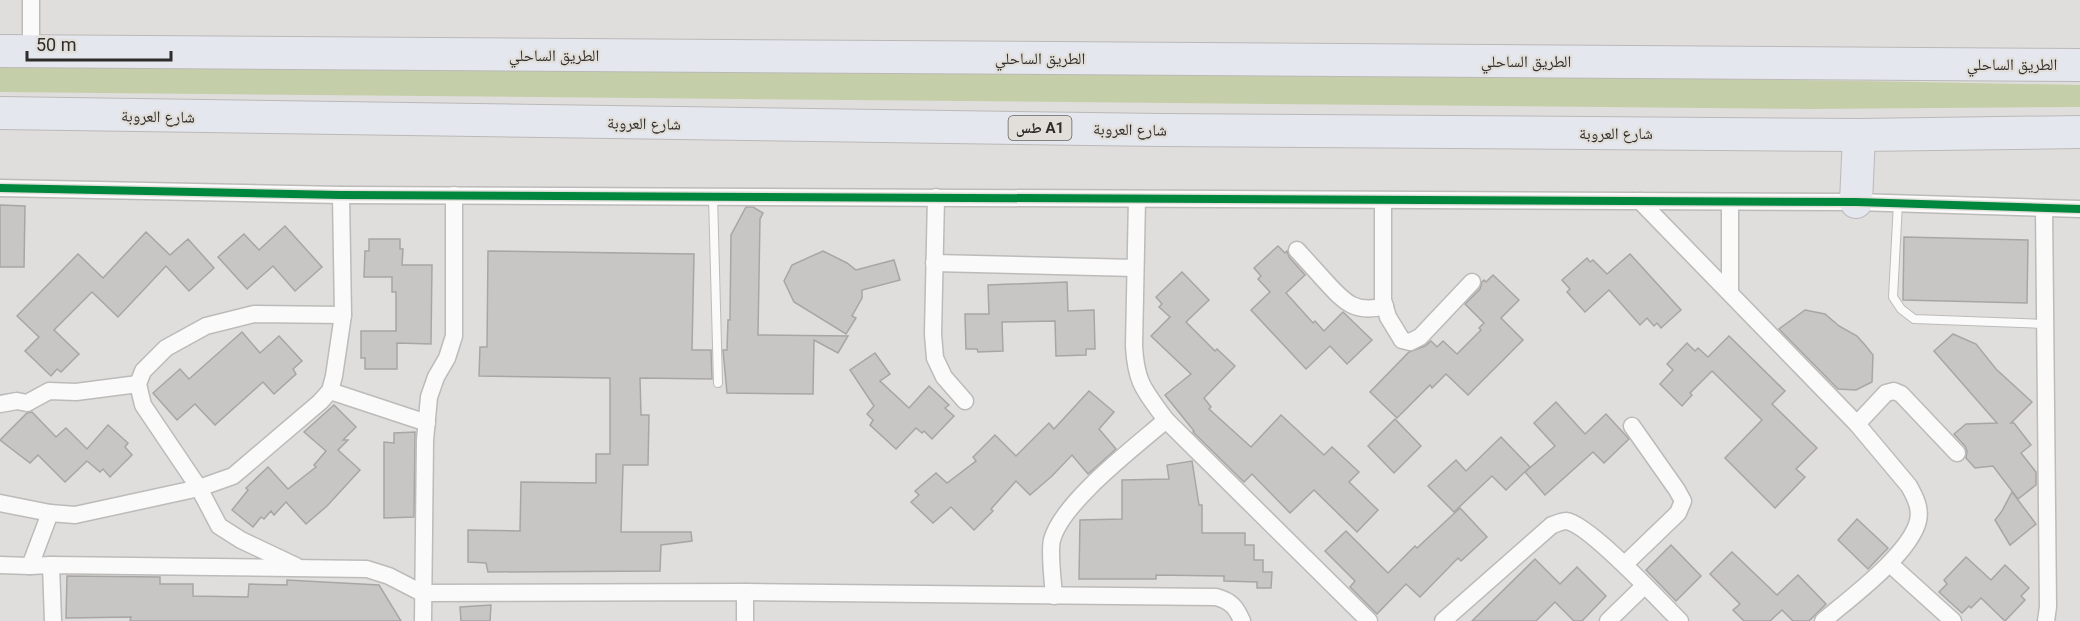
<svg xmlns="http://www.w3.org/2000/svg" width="2080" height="621" font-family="Roboto,'Noto Naskh Arabic',sans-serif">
<rect width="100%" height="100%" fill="#e0dedc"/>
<path fill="#c4cfa9" d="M0 63C693 67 1387 72 2080 85V107L1811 109 0 92Z"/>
<g fill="#c8c6c5" stroke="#a8a6a5" stroke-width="1.5">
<polygon points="0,205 25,206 24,267 0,267"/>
<polygon points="746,207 753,207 763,213 760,219 758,335 848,336 838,353 814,340 813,394 727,393 723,350 727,350 728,320 730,320 731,235"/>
<polygon points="285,226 322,267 295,291 273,266 247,289 218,257 244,234 259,250"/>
<polygon points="146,232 170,255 188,239 214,268 189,291 166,266 118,317 92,292 54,330 79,354 61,372 57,369 51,376 25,351 39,337 17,316 78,254 103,278"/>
<polygon points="1904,237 2028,240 2027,303 1903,300"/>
<polygon points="369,239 400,239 400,249 403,249 402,265 432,265 431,344 397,343 397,369 365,369 365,358 361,358 361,331 396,331 396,292 392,292 392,277 364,277 365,251 369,251"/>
<polygon points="1278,246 1285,253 1287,251 1289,257 1305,275 1286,293 1313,323 1315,321 1324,331 1343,312 1372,340 1347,364 1330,346 1306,369 1251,310 1270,292 1258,279 1261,276 1254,268"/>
<polygon points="488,251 694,254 692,350 711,350 712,379 640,378 641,415 649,415 648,465 623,465 621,532 691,532 692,541 661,545 660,571 488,572 486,563 468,562 468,530 520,531 521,482 596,483 596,454 610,454 610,378 479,376 480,347 487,347"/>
<polygon points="823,251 847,263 856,270 894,260 900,280 862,290 862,298 852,316 856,318 846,334 794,302 784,281 792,265"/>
<polygon points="1630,254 1681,310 1661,328 1657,323 1654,326 1647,318 1640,325 1609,290 1585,312 1567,292 1570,289 1562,280 1587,258 1590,262 1593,260 1607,274"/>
<polygon points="1182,272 1209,300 1186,322 1215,351 1217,349 1235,366 1204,398 1211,407 1209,409 1251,447 1281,415 1324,455 1332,447 1359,472 1349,482 1378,510 1357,532 1314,490 1290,513 1252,474 1244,482 1193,432 1194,431 1165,395 1191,374 1151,336 1170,317 1159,307 1162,304 1156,297"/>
<polygon points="1493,275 1519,300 1501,318 1523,340 1468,395 1446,374 1432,388 1430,385 1397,418 1370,392 1409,352 1425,346 1431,341 1437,347 1443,341 1457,354 1481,330 1479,328 1484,323 1465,304 1480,289 1482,282 1484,280 1486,282"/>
<polygon points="1067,282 1068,311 1094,310 1095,349 1086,349 1086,355 1056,356 1055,321 1002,322 1003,351 978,352 977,349 966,349 965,314 989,314 988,285"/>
<polygon points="1805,310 1825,314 1839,326 1857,336 1865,345 1873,355 1872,382 1856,390 1838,389 1779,329"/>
<polygon points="242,332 260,353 279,336 302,361 293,369 296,374 274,394 263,382 215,425 195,404 177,420 153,393 180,369 189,379"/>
<polygon points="1953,334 1976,344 1996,369 2032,402 2011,423 2014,423 2031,445 2021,453 2036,472 2036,485 2018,499 1993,466 1975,468 1966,458 1967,451 1965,446 1954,434 1966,424 1997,423 1934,351"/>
<polygon points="1729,336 1785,391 1772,404 1817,448 1796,469 1805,477 1775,508 1725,458 1762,420 1712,371 1690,393 1692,395 1682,406 1660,384 1673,370 1667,364 1687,343 1695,351 1698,348 1708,357"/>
<polygon points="875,353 890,374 880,381 909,408 929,386 949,405 945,408 954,416 932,439 924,431 922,433 916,428 896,449 870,425 873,420 867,414 874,406 850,370"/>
<polygon points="1089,391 1114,412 1099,429 1116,449 1088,474 1072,455 1052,476 1030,495 1016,481 991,509 993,511 974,530 951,507 933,523 911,502 919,495 915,491 936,473 947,483 976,461 973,457 995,435 1016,456 1049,423 1054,429"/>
<polygon points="1556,402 1585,434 1606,414 1629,439 1604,463 1593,452 1545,495 1525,472 1555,446 1534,423"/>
<polygon points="334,405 356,427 343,440 348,440 338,450 360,470 327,506 306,524 286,502 274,515 271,511 264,519 261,517 253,527 232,510 248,490 246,488 268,467 288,489 316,467 314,465 326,451 304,432"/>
<polygon points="32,412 56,437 66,428 87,449 108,425 128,443 125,447 132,455 110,477 103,469 100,472 87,461 65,482 38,455 30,463 0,440 27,413"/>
<polygon points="1395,419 1421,446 1394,473 1368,446"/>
<polygon points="415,432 414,517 384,518 384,442 394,443 394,433"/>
<polygon points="1501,437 1530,467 1506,490 1492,476 1454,512 1428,486 1456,460 1466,471"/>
<polygon points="1192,461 1199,505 1202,505 1202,533 1245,533 1245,545 1254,545 1254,560 1263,560 1263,572 1272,572 1271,588 1257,588 1257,582 1224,581 1224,576 1156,575 1156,579 1079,579 1080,520 1122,519 1122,480 1169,479 1167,465"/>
<polygon points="2012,492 2036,524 2010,545 1995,520 2002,511"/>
<polygon points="1460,508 1487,537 1461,561 1458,558 1420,597 1406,584 1377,614 1350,587 1355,581 1325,551 1346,531 1388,573 1415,546 1417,548"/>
<polygon points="1857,519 1888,548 1868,569 1838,540"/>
<polygon points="1671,545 1701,576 1676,601 1646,570"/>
<polygon points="1732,552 1777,595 1798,575 1826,604 1809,621 1793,621 1782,610 1770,621 1744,621 1733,610 1740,604 1710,574"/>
<polygon points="1966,557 1991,580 2005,565 2029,588 2021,596 2025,600 2005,621 1981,598 1971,608 1969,606 1962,613 1939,592 1947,584 1944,580"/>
<polygon points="1535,559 1560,584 1577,567 1606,596 1582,621 1574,621 1555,602 1536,621 1472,621"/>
<polygon points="67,576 160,577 160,584 193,584 193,596 248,597 249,584 287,585 287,580 379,585 401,621 130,621 131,617 66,618"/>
<polygon points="491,605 490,621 461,621 460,607"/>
</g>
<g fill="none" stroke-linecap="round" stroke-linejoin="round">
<defs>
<g id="lane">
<polyline points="713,196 718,383"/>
<polyline points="1898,203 1893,297 1901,309 1914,319 2045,324"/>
</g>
<g id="street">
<polyline points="31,51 31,0"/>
<polyline points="0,188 341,195 1856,202 2080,209"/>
<polyline points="936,197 933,334 935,358 944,377 965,401"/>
<path d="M1137 199 1134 346C1136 384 1145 391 1166 420L1369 621"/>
<polyline points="1383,200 1383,300 1388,317 1402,340 1410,342 1420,337 1472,282"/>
<path d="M1640 201 1857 424 1909 486C1915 497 1921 508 1918 521 1910 554 1849 599 1823 621"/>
<polyline points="1730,202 1730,291"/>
<polyline points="2044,208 2048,607 2046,621"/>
<path d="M1297 250C1307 261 1317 272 1326 282 1345 303 1356 314 1385 306"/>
<polyline points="934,263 1135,268"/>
<polyline points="330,391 427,423"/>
<polyline points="0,404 17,401 27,403 49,391 76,392 138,384"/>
<polyline points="1857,424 1886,393 1894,391 1901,394 1957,453"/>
<polyline points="0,503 50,513"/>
<polyline points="1625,564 1678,513 1683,501 1677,490 1632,426"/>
<polyline points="1890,564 1953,621"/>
<polyline points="0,565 30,566 51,565 367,569 389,576 422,593 745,592 745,621"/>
<polyline points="51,565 53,621"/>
<polyline points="30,566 50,513 75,515 199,488 233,476 320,402 330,391 334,376 343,315 341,195"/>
<polyline points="296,566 241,540 219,526 199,488 143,405 138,384 143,371 166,348 206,326 254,314 343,315"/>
<path d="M745 592 1216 597C1231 601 1236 607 1242 621"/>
<path d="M1054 596C1053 582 1049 552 1052 540 1062 502 1135 447 1166 420"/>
<polyline points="423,621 425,440 429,397 436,377 447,358 454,336 454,195"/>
<path d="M1443 621 1552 525C1556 524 1562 521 1566 521 1588 523 1661 602 1680 621"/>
<polyline points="1608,621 1644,586"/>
</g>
<g id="highway">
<polyline points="0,51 2080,65"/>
<polyline points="0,113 1161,130 1859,135 2080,132"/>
<polyline points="1856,202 1859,135"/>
</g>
</defs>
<use href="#lane" stroke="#bcbbb9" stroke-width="10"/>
<use href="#street" stroke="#bcbbb9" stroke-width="19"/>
<use href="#highway" stroke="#bab9b8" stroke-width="34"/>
<use href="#lane" stroke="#fafafa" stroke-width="8"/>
<use href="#street" stroke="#fafafa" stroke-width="16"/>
<use href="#highway" stroke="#e5e7ee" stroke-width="32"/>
<defs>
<polyline id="cycleway" points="0,188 341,195 1856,202 2080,209"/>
</defs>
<use href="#cycleway" stroke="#e2dfda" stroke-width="11"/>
<use href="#cycleway" stroke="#00873e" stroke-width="8"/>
</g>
<g text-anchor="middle" stroke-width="4.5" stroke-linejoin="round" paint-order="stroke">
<rect fill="#e2dfda" stroke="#646260" stroke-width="1.5" x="1008.5" y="116" width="63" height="24" rx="4.5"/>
<g font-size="15" font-weight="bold" fill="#2e2d2b">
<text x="1040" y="133">طس A1</text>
</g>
<g font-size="16" fill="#2e2d2b" stroke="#e2dfda">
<text x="554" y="61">الطريق الساحلي</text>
<text x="1040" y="64">الطريق الساحلي</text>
<text x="1526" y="67">الطريق الساحلي</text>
<text x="2012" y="70">الطريق الساحلي</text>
<text transform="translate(158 116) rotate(1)" y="6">شارع العروبة</text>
<text transform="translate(644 123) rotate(1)" y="6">شارع العروبة</text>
<text transform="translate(1130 129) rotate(1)" y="6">شارع العروبة</text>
<text x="1616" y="139">شارع العروبة</text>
</g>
</g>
<path d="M27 51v9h144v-9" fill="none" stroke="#2e2d2b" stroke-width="3"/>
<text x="36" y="51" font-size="18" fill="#2e2d2b" stroke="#e2dfda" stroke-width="4.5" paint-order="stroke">50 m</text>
</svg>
